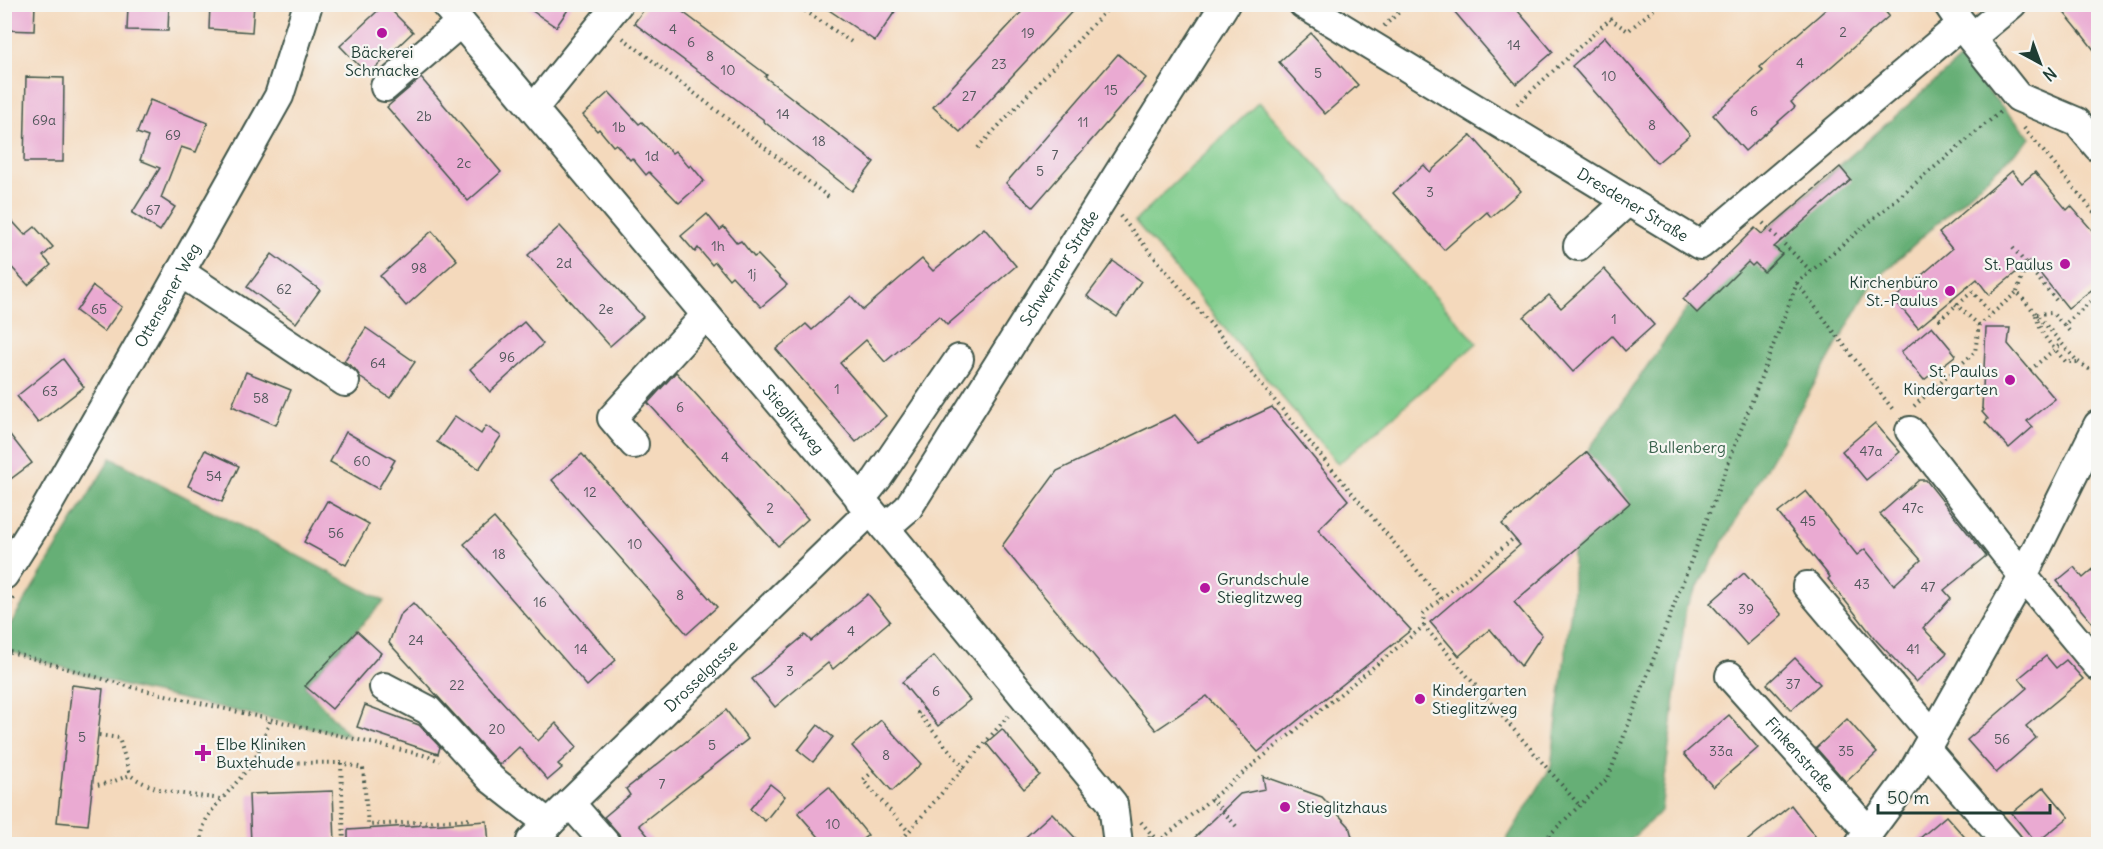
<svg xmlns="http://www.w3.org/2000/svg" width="2103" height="849" font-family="Delius,sans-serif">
<rect width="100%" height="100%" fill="#f6f6f2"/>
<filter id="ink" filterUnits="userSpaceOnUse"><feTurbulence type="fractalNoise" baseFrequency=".0167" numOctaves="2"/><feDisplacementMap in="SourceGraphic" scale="12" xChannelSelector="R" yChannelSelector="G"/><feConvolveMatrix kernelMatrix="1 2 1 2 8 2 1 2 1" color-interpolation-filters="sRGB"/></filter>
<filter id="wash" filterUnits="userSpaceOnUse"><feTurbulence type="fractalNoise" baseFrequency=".008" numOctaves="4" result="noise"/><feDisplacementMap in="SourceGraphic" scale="24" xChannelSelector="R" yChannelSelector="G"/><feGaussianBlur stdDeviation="1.35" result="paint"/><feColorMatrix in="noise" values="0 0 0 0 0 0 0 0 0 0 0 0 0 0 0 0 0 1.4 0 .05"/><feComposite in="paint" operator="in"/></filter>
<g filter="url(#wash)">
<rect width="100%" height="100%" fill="#f4d9bc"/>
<polygon fill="#7ecb8a" stroke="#4e845f" stroke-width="1.5" points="1259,102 1477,343 1338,464 1135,221"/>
<g fill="#66af76" stroke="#427655" stroke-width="1.5">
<polygon points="1959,60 2031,138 1873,282 1686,607 1661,811 1626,844 1504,844 1551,767 1573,593 1573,551 1587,452 1703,286"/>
<polygon points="111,458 384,601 305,686 349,736 128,687 5,650 4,635"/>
</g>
<g id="blocks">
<g fill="#eaaad2">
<polygon points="4,4 35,4 34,31 4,30"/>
<polygon points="169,4 168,31 127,30 128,5"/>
<polygon points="210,4 254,4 252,32 209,29"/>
<polygon points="385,4 413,32 368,75 340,46"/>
<polygon points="522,4 572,4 556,27"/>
<polygon points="648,4 672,4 767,75 765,77 874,162 852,191 763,121 764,120 634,23"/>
<polygon points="820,4 900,4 875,41"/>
<polygon points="1029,4 1079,4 960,132 933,107"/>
<polygon points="1448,4 1512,4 1553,52 1516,84"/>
<polygon points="1832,4 1879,4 1889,16 1791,102 1795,107 1745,151 1713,115 1763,71 1760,67"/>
<polygon points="2057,4 2098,4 2098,55 2080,32"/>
<polygon points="1311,33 1358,85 1325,114 1279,62"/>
<polygon points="1605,37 1690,135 1657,163 1572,66"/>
<polygon points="1118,54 1146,78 1033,207 1006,183"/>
<polygon points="26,77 64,78 63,162 24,162"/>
<polygon points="421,78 501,172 468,201 387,107"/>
<polygon points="609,92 639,124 642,122 672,153 675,151 689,167 691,165 704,181 679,203 649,172 646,175 632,158 630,160 616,144 613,146 599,129 597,131 583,115"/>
<polygon points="150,100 208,123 196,152 181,147 161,198 175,207 160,231 132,213 160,168 140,160 148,137 137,133"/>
<polygon points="1471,135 1521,191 1491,217 1487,212 1444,250 1393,193 1424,165 1430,172"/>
<polygon points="1840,167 1851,180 1774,247 1782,254 1764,272 1755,263 1752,266 1748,262 1697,313 1683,299 1755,228 1762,234"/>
<polygon points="2012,171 2022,183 2035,172 2067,210 2071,206 2098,237 2098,285 2068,308 2030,261 1989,295 1977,279 1918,328 1894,299 1952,249 1939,233"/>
<polygon points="4,212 25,235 35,227 53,247 43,256 51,265 28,285 4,259"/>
<polygon points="707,214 720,230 724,227 737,243 741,241 754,257 758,255 787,285 761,307 732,276 729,279 715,262 712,265 698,248 695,252 681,236"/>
<polygon points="560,226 643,317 610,346 528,255"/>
<polygon points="984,228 1016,266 947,325 939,316 885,362 866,340 840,363 886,416 856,442 776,349 806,324 812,330 851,296 863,310 922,259 933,271"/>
<polygon points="432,231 457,260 406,306 380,276"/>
<polygon points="272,254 320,290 296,323 247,287"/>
<polygon points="1113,261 1141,281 1117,317 1087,296"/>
<polygon points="1604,269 1654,325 1625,351 1612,336 1573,372 1524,317 1549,295 1561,308"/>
<polygon points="93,286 122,307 104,332 76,311"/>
<polygon points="524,322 543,344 490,392 470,369"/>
<polygon points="1932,326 1956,355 1924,380 1901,352"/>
<polygon points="366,328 415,362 390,398 361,378 355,369 344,361"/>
<polygon points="1986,328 2010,328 2008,344 2055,399 2027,421 2033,427 2009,448 1985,422 1988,419 1982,412 1984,410 1982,408"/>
<polygon points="63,359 84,387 38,423 17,396"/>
<polygon points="246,372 291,390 276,425 232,406"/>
<polygon points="676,372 808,519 778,546 648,403"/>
<polygon points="1272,407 1348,500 1318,530 1411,630 1258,752 1207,696 1156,730 1002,546 1057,471 1175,415 1198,442"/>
<polygon points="455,416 481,434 486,426 501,436 479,469 437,442"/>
<polygon points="1875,423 1900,452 1866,480 1842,451"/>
<polygon points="4,427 32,463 4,484"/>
<polygon points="346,432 395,460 378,489 330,462"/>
<polygon points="205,450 239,466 222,502 188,486"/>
<polygon points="1587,452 1630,503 1514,602 1542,635 1521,666 1490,629 1459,656 1430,622 1520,545 1502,524"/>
<polygon points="582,454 717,607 687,634 552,480"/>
<polygon points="1919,480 1926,480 1986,556 1944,590 1951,598 1923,628 1947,653 1916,682 1876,640 1828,579 1830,577 1778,513 1806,491 1857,555 1865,549 1894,585 1921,560 1880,514"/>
<polygon points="327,501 369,524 346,565 304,542"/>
<polygon points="494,518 616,660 587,686 464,544"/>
<polygon points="2098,565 2098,630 2057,581 2074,567 2083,578"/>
<polygon points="1744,573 1782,615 1747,645 1710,603"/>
<polygon points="868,594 890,621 833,669 828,663 775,707 752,679 805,635 811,641"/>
<polygon points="413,603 538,741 556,723 577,747 558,764 562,768 548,780 519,747 500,765 389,643 399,616"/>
<polygon points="357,631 381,653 332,709 305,686"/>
<polygon points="934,656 970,700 938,726 902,682"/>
<polygon points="2046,656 2056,668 2066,660 2083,679 2026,726 2036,738 1996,773 1967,740 2027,688 2019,678"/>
<polygon points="1795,658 1820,684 1791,710 1767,684"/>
<polygon points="72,685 103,689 88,825 57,822"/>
<polygon points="365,705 419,725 440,747 438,754 357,727"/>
<polygon points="726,710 748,739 639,825 655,844 622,844 619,834 604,817 630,795 626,789"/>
<polygon points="1729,715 1758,748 1713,787 1684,754"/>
<polygon points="1847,719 1877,753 1846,782 1816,748"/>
<polygon points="881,720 921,764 892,791 852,746"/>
<polygon points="818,725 833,737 813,762 798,750"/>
<polygon points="1002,729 1040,775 1024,789 986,743"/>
<polygon points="1263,776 1322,797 1349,826 1354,844 1188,844 1240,794 1265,789"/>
<polygon points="770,784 785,796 765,821 750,809"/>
<polygon points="829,787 868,835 856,844 825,844 798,813"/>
<polygon points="2044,787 2069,817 2036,843 2012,813"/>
<polygon points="333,791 335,844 251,844 249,794"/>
<polygon points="1791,805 1815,836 1805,844 1743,844"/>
<polygon points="1052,813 1081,844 1018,844"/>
<polygon points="1946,816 1971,844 1913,844"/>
<polygon points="487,821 489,844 348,844 348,830"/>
</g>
</g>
</g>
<g filter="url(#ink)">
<use href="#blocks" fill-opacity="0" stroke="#3f5448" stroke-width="1.5"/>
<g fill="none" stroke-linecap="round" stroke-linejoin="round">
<defs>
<g id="minor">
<path id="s1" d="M445 4 885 528 1113 804 1118 844"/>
<path id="s2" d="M1303 4 1700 245 1962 24"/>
<polyline points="1948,4 1971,38 2018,97 2077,122 2098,147"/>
<polyline points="1971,38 2012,4"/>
<polyline points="385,87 460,23"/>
<polyline points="534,108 618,4"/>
<polyline points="1578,246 1628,201"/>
<polyline points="180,272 345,382"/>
<polyline points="1910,431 2023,576 2098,666"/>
<polyline points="634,444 612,418 706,315"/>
<polyline points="860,500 877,479 959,359"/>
<path id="s3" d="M885 528 908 508 1225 4"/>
<path id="s4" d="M4 575 45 510 146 333 279 96 308 4"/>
<polyline points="1807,586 1933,735"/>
<path id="s5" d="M1730 676 1869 832"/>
<polyline points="384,687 428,710 491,779 549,824"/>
<polyline points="1926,749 2008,844"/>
<polyline points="570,803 606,844"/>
<path id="s6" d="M531 841 870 511"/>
<polyline points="1860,844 1911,775 2023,576 2098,425"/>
</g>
</defs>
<use href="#minor" stroke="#3f5448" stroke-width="32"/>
<g stroke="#3f5448" stroke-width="4" stroke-dasharray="1.5 4.5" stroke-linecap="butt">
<polyline points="795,4 853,43"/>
<polyline points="1384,26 1408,4"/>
<polyline points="623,38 831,199"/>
<polyline points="1517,104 1610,19 1628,31 1660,4"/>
<polyline points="2024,128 2098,217"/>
<polyline points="978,148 1112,4"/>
<polyline points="1120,216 1441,599"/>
<polyline points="1763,223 1811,271"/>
<polyline points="2013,248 2056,300"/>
<polyline points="1797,283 1894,411"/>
<polyline points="1968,286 1991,314"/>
<polyline points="2017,292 2026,264"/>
<polyline points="1951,300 1979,325"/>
<polyline points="1935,314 1940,319 1972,292"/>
<polyline points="2037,314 2052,313 2064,325 2098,295"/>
<path d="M2036 315C2041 336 2052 346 2066 362H2077"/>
<polyline points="2064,325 2072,334"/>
<polyline points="2030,370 2061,344"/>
<polyline points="1914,406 1975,352 1979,325 2017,292 2077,361 2098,375"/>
<polyline points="4,615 14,598"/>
<polyline points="1424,626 1423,614 1514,538"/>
<polyline points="4,650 127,686 423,755 440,761"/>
<polyline points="924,709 918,713 964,768"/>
<polyline points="99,735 119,738 130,775"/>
<polyline points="254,762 270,721"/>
<polyline points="341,763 344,844"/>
<polyline points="874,771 863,780 909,832"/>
<path d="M92 786 112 782 130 775C156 794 189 794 220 799"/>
<polyline points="1211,798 1236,826"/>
<polyline points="1141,822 1160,844"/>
<polyline points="1158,842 1424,626 1580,806"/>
<path d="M202 844C200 820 214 808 229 791 237 782 245 772 254 762L341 763 363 768 368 825 470 819"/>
<polyline points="818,844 822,841"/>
<polyline points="898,844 1008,716"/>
<polyline points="1149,844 1150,833"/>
<polyline points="1540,844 1608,778 1797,283 2000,112"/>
</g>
<use href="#minor" stroke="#fff" stroke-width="28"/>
</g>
</g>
<g fill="#b5179e" stroke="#f6f6f2" stroke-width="2">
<circle cx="382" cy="33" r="6"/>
<circle cx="2065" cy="264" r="6"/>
<circle cx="1950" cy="291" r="6"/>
<circle cx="2010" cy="380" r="6"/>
<circle cx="1205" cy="588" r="6"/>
<circle cx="1420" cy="699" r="6"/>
<path d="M200 744h6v6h6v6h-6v6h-6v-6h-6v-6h6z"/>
<circle cx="1285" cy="807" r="6"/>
</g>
<g text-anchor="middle" stroke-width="4.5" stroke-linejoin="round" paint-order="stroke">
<g font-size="14" fill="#52585c">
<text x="673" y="34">4</text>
<text x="1843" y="37">2</text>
<text x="1028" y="38">19</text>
<text x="691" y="47">6</text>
<text x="1514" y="50">14</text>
<text x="710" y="61">8</text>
<text x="1800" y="68">4</text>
<text x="999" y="69">23</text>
<text x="728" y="75">10</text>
<text x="1318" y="78">5</text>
<text x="1609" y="81">10</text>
<text x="1111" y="95">15</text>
<text x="969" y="101">27</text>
<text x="1754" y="116">6</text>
<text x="783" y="119">14</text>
<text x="424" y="121">2b</text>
<text x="44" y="125">69a</text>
<text x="1083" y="127">11</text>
<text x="1652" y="130">8</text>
<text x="619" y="132">1b</text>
<text x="173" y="140">69</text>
<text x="819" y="146">18</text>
<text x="1055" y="160">7</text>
<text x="652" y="161">1d</text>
<text x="464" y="168">2c</text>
<text x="1040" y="176">5</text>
<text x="1430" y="197">3</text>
<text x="153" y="215">67</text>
<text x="718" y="251">1h</text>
<text x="564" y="268">2d</text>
<text x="419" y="273">98</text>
<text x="752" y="279">1j</text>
<text x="284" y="294">62</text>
<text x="99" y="314">65</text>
<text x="606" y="314">2e</text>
<text x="1614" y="324">1</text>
<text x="507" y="362">96</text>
<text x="378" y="368">64</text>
<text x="837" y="394">1</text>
<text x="50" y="396">63</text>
<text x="261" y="403">58</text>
<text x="680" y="412">6</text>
<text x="1871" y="456">47a</text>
<text x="725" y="462">4</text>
<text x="362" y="466">60</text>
<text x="214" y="481">54</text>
<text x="590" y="497">12</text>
<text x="770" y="513">2</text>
<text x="1913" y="513">47c</text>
<text x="1808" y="526">45</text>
<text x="336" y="538">56</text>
<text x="635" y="549">10</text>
<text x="499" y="559">18</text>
<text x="1862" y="589">43</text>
<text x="1928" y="592">47</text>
<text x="680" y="600">8</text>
<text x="540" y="607">16</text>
<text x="1746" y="614">39</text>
<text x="851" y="636">4</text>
<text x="416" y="645">24</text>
<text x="581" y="654">14</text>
<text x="1913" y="654">41</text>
<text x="790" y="676">3</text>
<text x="1793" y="689">37</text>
<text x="457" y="690">22</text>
<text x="936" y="696">6</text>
<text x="497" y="734">20</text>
<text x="82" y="742">5</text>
<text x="2002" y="744">56</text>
<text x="712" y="750">5</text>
<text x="1721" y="756">33a</text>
<text x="1846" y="756">35</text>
<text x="886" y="760">8</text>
<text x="662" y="789">7</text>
<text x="833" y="829">10</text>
</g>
<g font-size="16" fill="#1f3d34" stroke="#f6f6f2" text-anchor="start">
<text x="382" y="58" text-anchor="middle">Bäckerei<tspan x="382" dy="18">Schmacke</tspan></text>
<text x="2053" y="270" text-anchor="end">St. Paulus</text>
<text x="1938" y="288" text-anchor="end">Kirchenbüro<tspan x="1938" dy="18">St.-Paulus</tspan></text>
<text x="1998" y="377" text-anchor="end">St. Paulus<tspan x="1998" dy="18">Kindergarten</tspan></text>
<text x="1217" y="585">Grundschule<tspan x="1217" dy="18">Stieglitzweg</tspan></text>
<text x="1432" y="696">Kindergarten<tspan x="1432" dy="18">Stieglitzweg</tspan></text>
<text x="216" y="750">Elbe Kliniken<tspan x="216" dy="18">Buxtehude</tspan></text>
<text x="1297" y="813">Stieglitzhaus</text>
</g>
<g font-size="16" fill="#1f3d34" stroke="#f6f6f2">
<text dy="6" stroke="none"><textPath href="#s2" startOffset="386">Dresdener Straße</textPath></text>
<text dy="6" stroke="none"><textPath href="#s3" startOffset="314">Schweriner Straße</textPath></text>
<text dy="6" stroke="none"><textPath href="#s4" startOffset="324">Ottensener Weg</textPath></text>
<text dy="6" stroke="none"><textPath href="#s1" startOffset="542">Stieglitzweg</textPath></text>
<text dy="6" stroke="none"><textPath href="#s6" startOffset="237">Drosselgasse</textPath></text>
<text dy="6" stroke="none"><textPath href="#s5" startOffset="105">Finkenstraße</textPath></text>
</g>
<g font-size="16" fill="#37604a" stroke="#f6f6f2">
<text x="1687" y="453">Bullenberg</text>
</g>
</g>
<rect width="2103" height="849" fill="none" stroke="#f6f6f2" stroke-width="24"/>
<g transform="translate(2040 63) rotate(139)" stroke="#f6f6f2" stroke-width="4.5" paint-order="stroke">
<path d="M0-4.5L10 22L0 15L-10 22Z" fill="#1f3d34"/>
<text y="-9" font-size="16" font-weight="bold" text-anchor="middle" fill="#1f3d34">N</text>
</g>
<path d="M1878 804v9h172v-9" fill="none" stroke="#1f3d34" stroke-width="3"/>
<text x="1887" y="804" font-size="18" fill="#1f3d34" stroke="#f6f6f2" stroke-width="4.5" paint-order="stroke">50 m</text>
</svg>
